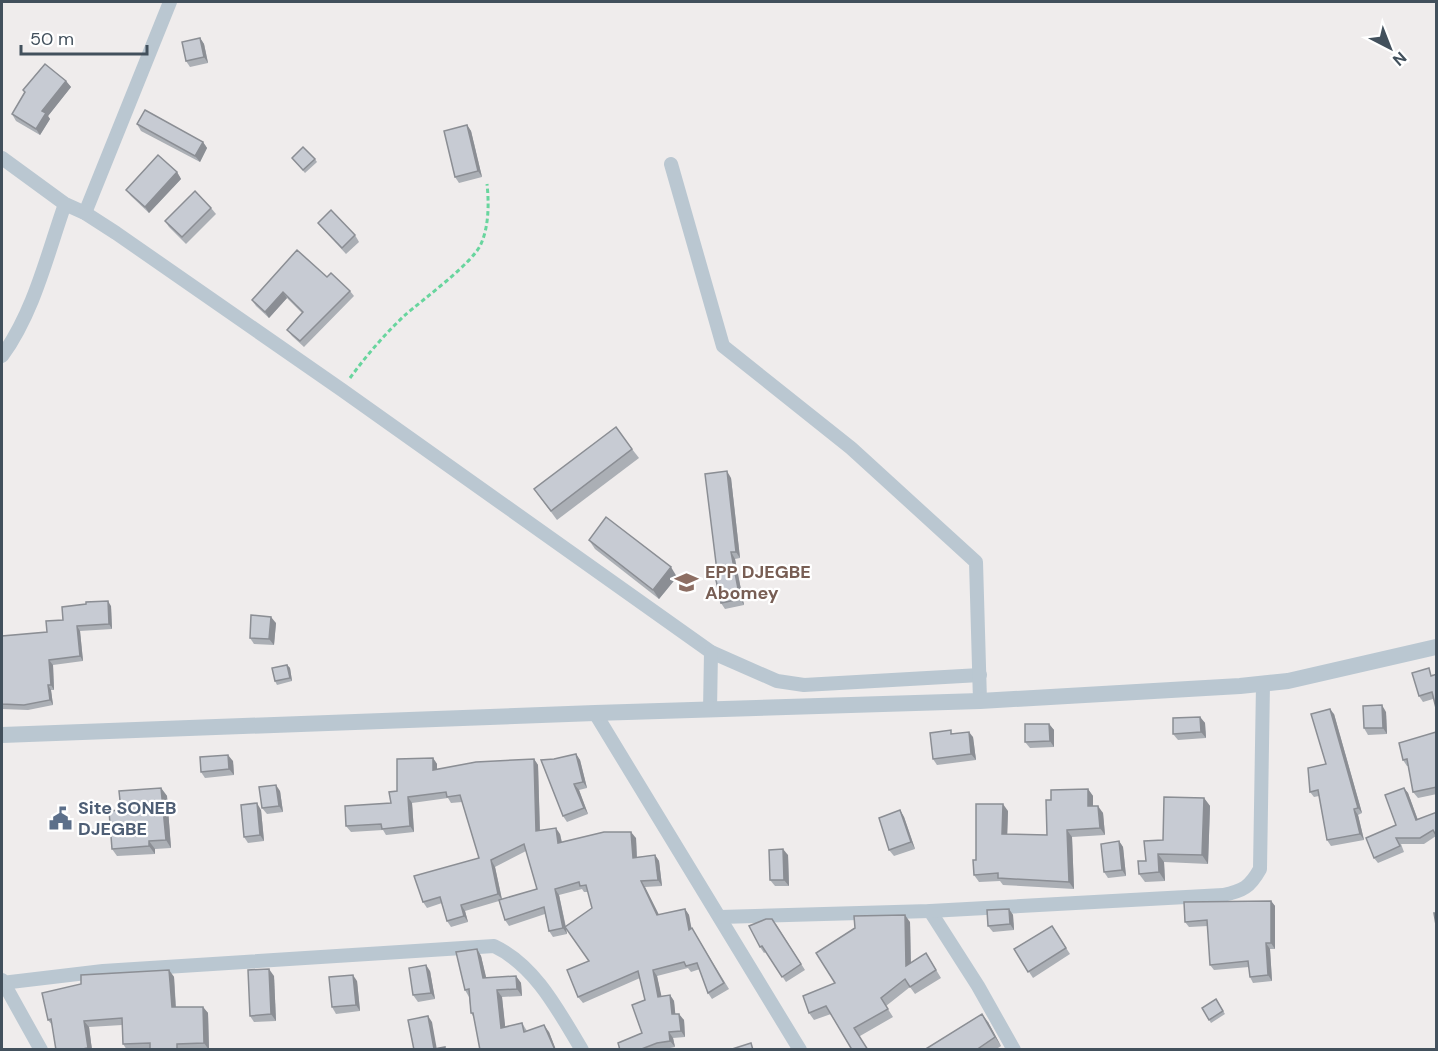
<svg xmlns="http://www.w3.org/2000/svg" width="1438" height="1051" font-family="'DM Sans',sans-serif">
<rect width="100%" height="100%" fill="#efecec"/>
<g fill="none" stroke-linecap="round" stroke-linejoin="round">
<path stroke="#68d59e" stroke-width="3" stroke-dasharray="4.5 3" stroke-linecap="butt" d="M350 378C366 356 384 335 404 316 422 300 473 263 481 244 489 226 489 203 487 184"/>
<g stroke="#bac7d1" stroke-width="14">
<polyline points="2,158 65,204 85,213 116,233 342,390 711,652 777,681 804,685 980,675"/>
<polyline points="671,164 723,346 851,448 976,562 980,701"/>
<polyline points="85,213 170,2"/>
<path d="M2 356C34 312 47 255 65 204"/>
<polyline points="710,710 711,652"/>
<polyline points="595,713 800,1050"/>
<polyline points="930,911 978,986 1014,1050"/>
<path d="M720 917 930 911 1223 895C1243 891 1250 887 1260 869L1263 684"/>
<polyline points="2,980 41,1050"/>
<path d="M2 983 103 971 494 946C536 966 559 1012 582 1050"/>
</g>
<polyline stroke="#bac7d1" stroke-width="16" points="2,735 595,713 980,701 1240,686 1288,681 1436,647"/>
</g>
<g fill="#abafb5" fill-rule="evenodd">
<polygon points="200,38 204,44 208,63 190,67 186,61"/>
<polygon points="66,81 71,87 48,116 50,119 40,135 16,121 12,114 25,93 23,90"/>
<polygon points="137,124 203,142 207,148 200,162 141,131"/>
<polygon points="467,125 471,131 482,177 459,183 455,177"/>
<polygon points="292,158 315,159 317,162 305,173"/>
<polygon points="177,172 181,179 149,213 131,196 126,190"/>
<polygon points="211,208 216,214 186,244 169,227 165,221"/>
<polygon points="318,223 355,235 359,242 346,254 323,229"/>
<polygon points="327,277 350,291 354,296 304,347 292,336 287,330 302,313 287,298 269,318 256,306 252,300"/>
<polygon points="632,449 639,458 557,520 534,489"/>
<polygon points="731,478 740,558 735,559 744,605 725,609 721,603 717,571"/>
<polygon points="589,540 677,577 659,599 595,549"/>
<polygon points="111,606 112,629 80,631 83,661 53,665 54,690 51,690 53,705 28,710 2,709 2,636 47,632 63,620"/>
<polygon points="276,623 274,645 254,644 250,638"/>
<polygon points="287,665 290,668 292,681 277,685 275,681"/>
<polygon points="1433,674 1433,699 1423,702 1419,696"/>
<polygon points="1386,712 1387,734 1368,735 1364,728"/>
<polygon points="1334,714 1362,813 1358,815 1364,840 1331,846 1327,840 1319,796 1314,797 1310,792 1326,764"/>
<polygon points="1200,717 1205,723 1206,738 1178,740 1173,734"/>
<polygon points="1049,724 1054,730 1054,747 1030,748 1025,742"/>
<polygon points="1436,732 1437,733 1437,794 1418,798 1413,792 1408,766 1407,766 1403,760"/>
<polygon points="953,733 973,737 976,760 937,765 933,759"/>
<polygon points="576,754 580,760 587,788 579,790 588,814 567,822 563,816 554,759"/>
<path d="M433 758 437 764V769L534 759 538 765 540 830 560 834 562 842 636 838 637 857 655 855 659 861 662 886 645 887 659 915 685 909 689 915 691 929 696 935 729 989 712 999 708 993 700 969 691 972 688 968 657 976 661 996 670 995 674 1001 675 1014 684 1020 685 1037 673 1038 675 1047 660 1050H620L642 1033 645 1000 640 978 583 1003 578 997 589 961 566 928 567 934 553 937 549 931 545 914 509 926 505 920 499 901 465 911 468 922 451 927 447 921 442 903 427 908 423 902 479 858 462 802 451 803 448 798 412 803 414 832 386 835 383 830 351 832 346 826 391 803 397 791ZM526 851 537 889 502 899 495 867ZM582 889 584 892H588L592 908 566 927 559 895Z"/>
<polygon points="233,761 234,775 205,778 201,772"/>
<polygon points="161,788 167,796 171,848 155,849 155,854 117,856 112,849 121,810"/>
<polygon points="1404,788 1408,793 1418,820 1437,812 1436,836 1424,844 1401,844 1404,852 1378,863 1374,858 1396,825"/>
<polygon points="1088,789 1093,796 1093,806 1103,813 1105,835 1072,837 1074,889 1003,885 1000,881 979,882 974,875 976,860 1008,811 1007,834 1047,835 1051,800"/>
<polygon points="280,791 283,812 267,814 262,808"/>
<polygon points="1204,798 1210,806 1208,864 1164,862 1165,881 1145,882 1139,874 1163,840"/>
<polygon points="261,810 264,841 248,843 244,837"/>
<polygon points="900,810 904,817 915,849 894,856 889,850"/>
<polygon points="1119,841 1123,847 1126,876 1108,878 1104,872"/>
<polygon points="788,855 789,886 775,886 770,880"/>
<polygon points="1271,901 1275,906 1275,949 1270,949 1272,981 1253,983 1250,977 1249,967 1214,970 1210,965 1208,926 1189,927 1185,922"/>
<polygon points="1009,909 1013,915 1014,930 993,932 988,926"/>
<polygon points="910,922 911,963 926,953 941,978 915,994 910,987 886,1006 893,1017 860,1036 851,1048 831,1014 814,1020 809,1013 835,983 855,928"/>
<polygon points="776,924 805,970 786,982 766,952 764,953 760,947"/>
<polygon points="1052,926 1070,954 1033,978 1014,949"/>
<polygon points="477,949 481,956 486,978 516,976 521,983 522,996 502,997 505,1027 522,1023 527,1031 549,1032 556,1050 473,1016 471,1013 469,997 465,990"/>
<polygon points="169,970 174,977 176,1007 203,1007 208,1013 209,1050 127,1050 123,1044 122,1025 89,1027 92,1050 56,1050 52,1025 48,1020"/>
<polygon points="430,971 435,999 418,1002 413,995"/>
<polygon points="274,976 276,1021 254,1022 250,1016"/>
<polygon points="357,981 360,1011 336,1014 332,1007"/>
<polygon points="1216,999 1225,1014 1211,1023 1202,1008"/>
<polygon points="988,1022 1001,1046 995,1050 924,1050"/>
</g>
<g fill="#8b8e94">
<polygon points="200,38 204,44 208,63 204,57"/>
<polygon points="66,81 71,87 48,116 50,119 40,135 36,129 42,111"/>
<polygon points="467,125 471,131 482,177 478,171"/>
<polygon points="203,142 207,148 200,162 195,156"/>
<polygon points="177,172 181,179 149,213 145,207"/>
<polygon points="283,292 287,298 269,318 265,312"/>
<polygon points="727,471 731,478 740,558 736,552"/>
<polygon points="731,552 735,559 744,605 740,599"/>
<polygon points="671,567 677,577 659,599 653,590"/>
<polygon points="108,601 111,606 112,629 109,624"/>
<polygon points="271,617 276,623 274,645 269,639"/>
<polygon points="77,626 80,631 83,661 80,656"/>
<polygon points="49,660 53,665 54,690 51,685"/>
<polygon points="287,665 290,668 292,681 290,678"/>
<polygon points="48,685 51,690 53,705 50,700"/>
<polygon points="1382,705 1386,712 1387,734 1383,728"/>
<polygon points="1330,709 1334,714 1362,813 1358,808"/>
<polygon points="1200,717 1205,723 1206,738 1201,732"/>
<polygon points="1049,724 1054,730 1054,747 1050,741"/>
<polygon points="969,732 973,737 976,760 971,754"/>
<polygon points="576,754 580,760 587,788 583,782"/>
<polygon points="228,755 233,761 234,775 229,769"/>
<polygon points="433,758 437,764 437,776 433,770"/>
<polygon points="534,759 538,765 540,837 536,831"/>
<polygon points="574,784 579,790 588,814 584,808"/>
<polygon points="276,785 280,791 283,812 279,806"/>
<polygon points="161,788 167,796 171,848 166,840"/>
<polygon points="1404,788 1408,793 1420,826 1416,820"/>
<polygon points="1088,789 1093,796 1093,813 1088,806"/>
<polygon points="408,797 412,803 414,832 410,826"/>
<polygon points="1204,798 1210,806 1208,864 1202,855"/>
<polygon points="257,803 261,810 264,841 260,835"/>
<polygon points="1003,804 1008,811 1007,842 1002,834"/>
<polygon points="1098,806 1103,813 1105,835 1100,828"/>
<polygon points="1354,809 1358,815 1364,840 1360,834"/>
<polygon points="900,810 904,817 915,849 911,842"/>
<polygon points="556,828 560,834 563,849 558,843"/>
<polygon points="1067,830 1072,837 1074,889 1069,882"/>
<polygon points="631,832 636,838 637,864 633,858"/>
<polygon points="149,841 155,849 155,854 149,846"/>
<polygon points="1119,841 1123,847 1126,876 1122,870"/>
<polygon points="783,849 788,855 789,886 784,880"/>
<polygon points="1158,854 1164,862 1165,881 1159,872"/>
<polygon points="655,855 659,861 662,886 658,880"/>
<polygon points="491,860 495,867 502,900 498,894"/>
<polygon points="641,881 645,887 662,921 657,915"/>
<polygon points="555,889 559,895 567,934 563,928"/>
<polygon points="1271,901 1275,906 1275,949 1271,943"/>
<polygon points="461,905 465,911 468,922 464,916"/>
<polygon points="685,909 689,915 693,936 689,930"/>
<polygon points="1009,909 1013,915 1014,930 1010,924"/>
<polygon points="905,915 910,922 911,973 906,966"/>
<polygon points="1266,943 1270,949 1272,981 1268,975"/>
<polygon points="477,949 481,956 488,985 483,978"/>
<polygon points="426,965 430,971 435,999 431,993"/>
<polygon points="269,969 274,976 276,1021 271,1014"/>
<polygon points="169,970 174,977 176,1014 172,1007"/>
<polygon points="653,970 657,976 663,1003 658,997"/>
<polygon points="353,975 357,981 360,1011 356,1005"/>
<polygon points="516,976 521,983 522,996 517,989"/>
<polygon points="497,990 502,997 506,1034 501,1028"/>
<polygon points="670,995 674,1001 676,1020 672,1014"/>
<polygon points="203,1007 208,1013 209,1050 204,1043"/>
<polygon points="679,1014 684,1020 685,1037 681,1031"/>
<polygon points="982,1014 988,1022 1001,1046 995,1037"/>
<polygon points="428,1016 432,1022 437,1050 434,1050"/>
<polygon points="84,1021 89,1027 92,1050 89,1050 88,1048"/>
<polygon points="544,1025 549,1032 556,1050 555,1050"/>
<polygon points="669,1032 673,1038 675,1047 670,1041"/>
</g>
<g fill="#c7cbd3" stroke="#8b8e94" stroke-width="1.5">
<polygon points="200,38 204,57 186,61 182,42"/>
<polygon points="45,64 66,81 42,111 46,113 36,129 12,114 25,92 23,90"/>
<polygon points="145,110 203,142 195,156 137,124"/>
<polygon points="467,125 478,171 455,177 444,131"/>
<polygon points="303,147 315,159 303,170 292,158"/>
<polygon points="158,155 177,172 145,207 126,190"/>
<polygon points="195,191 211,208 182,237 165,221"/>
<polygon points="331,210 355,235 342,248 318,223"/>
<polygon points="297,250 327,277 331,273 350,291 300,341 287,330 303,312 283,292 265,312 252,300"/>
<polygon points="616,427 632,449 551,511 534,489"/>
<polygon points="727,471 736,552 731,552 740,599 721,603 714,571 717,571 705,474"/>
<polygon points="606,517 671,567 653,590 589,540"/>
<polygon points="108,601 109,624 77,626 80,656 49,660 51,685 48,685 50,700 24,705 2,704 2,636 47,632 46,621 63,620 62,607 86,604 86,602"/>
<polygon points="251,615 271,617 269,639 250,638"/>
<polygon points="287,665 290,678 275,681 272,668"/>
<polygon points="1429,668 1431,676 1437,674 1437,712 1432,692 1419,696 1412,673"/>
<polygon points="1382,705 1383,728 1364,728 1363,706"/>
<polygon points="1330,709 1358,808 1354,809 1360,834 1327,840 1318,790 1310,792 1308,768 1326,764 1311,714"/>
<polygon points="1200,717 1201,732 1173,734 1173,718"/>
<polygon points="1025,724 1049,724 1050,741 1025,742"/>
<polygon points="951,730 951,734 969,732 971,754 933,759 930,733"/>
<polygon points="1436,732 1437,787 1413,792 1407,759 1403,760 1399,743"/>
<polygon points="576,754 583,782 574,784 584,808 563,816 541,760 554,759"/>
<polygon points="228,755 229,769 201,772 200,757"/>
<polygon points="433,758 433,770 476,762 534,759 536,831 556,828 558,843 604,832 631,832 633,858 655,855 658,880 641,881 657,915 685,909 689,930 692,928 724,983 708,993 697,963 686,966 684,962 653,970 658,997 670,995 672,1014 679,1014 681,1031 669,1032 670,1041 657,1043 639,1050 620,1050 618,1043 642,1033 632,1005 645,1000 638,971 578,997 567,970 589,961 565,927 592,908 586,885 580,886 579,882 555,889 563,928 549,931 544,907 505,920 499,900 537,889 524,844 491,860 498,894 461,905 464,916 447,921 440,897 423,902 414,876 479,858 460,795 447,797 446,792 408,797 410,826 382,829 381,824 346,826 345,806 391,803 389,792 397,791 397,759"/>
<polygon points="276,785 279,806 262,808 259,787"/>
<polygon points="161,788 166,840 149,841 149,846 112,849 109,811 121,810 119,791"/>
<polygon points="1404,788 1416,820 1437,812 1437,837 1433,830 1420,838 1396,838 1400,846 1374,858 1366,838 1396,825 1385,795"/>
<polygon points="1088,789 1088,806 1098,806 1100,828 1067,830 1069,882 998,878 998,873 974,875 973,860 976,860 976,804 1003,804 1002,834 1047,835 1046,800 1051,800 1051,790"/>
<polygon points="1164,797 1204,798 1202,855 1158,854 1159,872 1139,874 1138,861 1146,861 1144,841 1163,840"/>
<polygon points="257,803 260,835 244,837 241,805"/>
<polygon points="900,810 911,842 889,850 879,818"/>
<polygon points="1119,841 1122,870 1104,872 1101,844"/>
<polygon points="783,849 784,880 770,880 769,850"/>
<polygon points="1271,901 1271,943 1266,943 1268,975 1250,977 1248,961 1210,965 1207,920 1185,922 1184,902"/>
<polygon points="1009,909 1010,924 988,926 987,910"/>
<polygon points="1434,913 1437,913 1437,931"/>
<polygon points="905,915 906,966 926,953 936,970 910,987 905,979 881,998 888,1009 854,1028 868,1050 848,1050 851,1048 826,1006 809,1013 803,996 835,983 816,953 855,928 854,916"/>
<polygon points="766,919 772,919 801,964 782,977 762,946 760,947 749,926"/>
<polygon points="1052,926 1066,948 1028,972 1014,949"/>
<polygon points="477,949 483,978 516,976 517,989 497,990 501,1028 522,1023 524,1032 544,1025 555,1050 480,1050 473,1013 471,1013 469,989 465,990 456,952"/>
<polygon points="426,965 431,993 413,995 409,968"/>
<polygon points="269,969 271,1014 250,1016 248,970"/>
<polygon points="169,970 172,1007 203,1007 204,1043 177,1044 177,1050 150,1050 150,1043 123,1044 122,1018 84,1021 88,1048 77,1050 56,1050 51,1019 48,1020 42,993 81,984 81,975"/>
<polygon points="353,975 356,1005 332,1007 329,977"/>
<polygon points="1216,999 1223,1011 1209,1020 1202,1008"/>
<polygon points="982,1014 995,1037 976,1050 924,1050"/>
<polygon points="428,1016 434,1049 445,1047 445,1050 414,1050 408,1020"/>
<polygon points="751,1043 753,1050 729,1050"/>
</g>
<defs>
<symbol id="school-bare" viewBox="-9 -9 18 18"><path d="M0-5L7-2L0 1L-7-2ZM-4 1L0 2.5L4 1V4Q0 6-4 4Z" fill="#8d6e63" stroke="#fff" stroke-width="2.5" paint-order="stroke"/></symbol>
<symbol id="civic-bare" viewBox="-9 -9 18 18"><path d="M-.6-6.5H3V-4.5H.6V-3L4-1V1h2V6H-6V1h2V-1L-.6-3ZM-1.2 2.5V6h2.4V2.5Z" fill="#5c6f8a" stroke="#fff" stroke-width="2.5" paint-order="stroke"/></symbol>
</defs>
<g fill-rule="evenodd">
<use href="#school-bare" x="670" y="566" width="33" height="33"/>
<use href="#civic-bare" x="44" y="802" width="33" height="33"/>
</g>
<g text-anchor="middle" stroke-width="4.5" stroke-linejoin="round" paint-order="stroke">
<g font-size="18" font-weight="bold" fill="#785e54" stroke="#fff" text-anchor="start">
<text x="705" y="578">EPP DJEGBE<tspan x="705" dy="21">Abomey</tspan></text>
</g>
<g font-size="18" font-weight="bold" fill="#4e5e75" stroke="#fff" text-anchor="start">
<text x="78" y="814">Site SONEB<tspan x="78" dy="21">DJEGBE</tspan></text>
</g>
</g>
<rect width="1438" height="1051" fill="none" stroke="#42505c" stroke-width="6"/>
<g transform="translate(1390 48) rotate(138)" stroke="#ffffff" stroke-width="4.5" paint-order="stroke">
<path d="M0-4.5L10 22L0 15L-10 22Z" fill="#42505c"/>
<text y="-9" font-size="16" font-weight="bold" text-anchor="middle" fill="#42505c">N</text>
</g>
<path d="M21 45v9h126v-9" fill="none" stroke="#42505c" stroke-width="3"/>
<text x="30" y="45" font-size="18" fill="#42505c" stroke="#ffffff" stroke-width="4.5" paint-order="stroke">50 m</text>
</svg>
